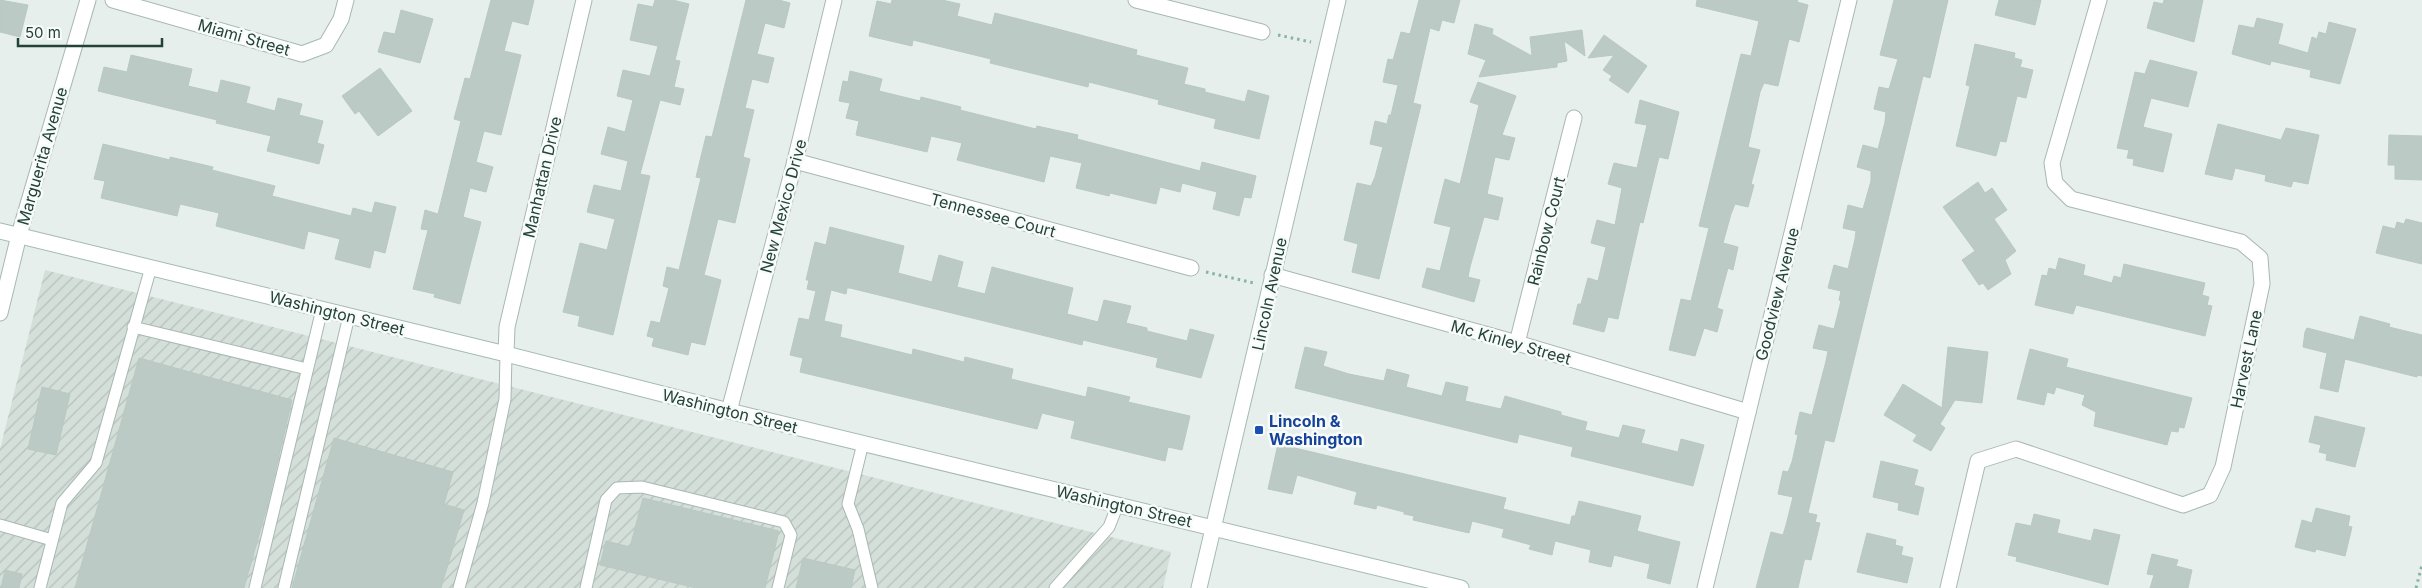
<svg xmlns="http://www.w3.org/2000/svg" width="2422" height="588" font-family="Inter,sans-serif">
<defs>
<pattern id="industrial-furrows" width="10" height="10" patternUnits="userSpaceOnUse" patternTransform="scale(1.25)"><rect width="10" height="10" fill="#d4dfda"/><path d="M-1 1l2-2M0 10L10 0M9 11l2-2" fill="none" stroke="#b6c1bc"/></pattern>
</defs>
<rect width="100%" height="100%" fill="#e6efeb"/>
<polygon fill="url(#industrial-furrows)" points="45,270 1171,552 1163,588 0,588 0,449"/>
<g fill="#bbcac4" stroke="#b8c9c2">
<polygon points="0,0 28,5 20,37 0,32"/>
<polygon points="491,0 534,0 528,25 512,21 504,51 521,55 501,135 484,131 476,162 493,167 486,192 470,188 463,217 481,222 460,304 434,297 435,294 413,289 428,230 421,229 425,210 438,214 461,121 454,119 465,78 470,79"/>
<polygon points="655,0 673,0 689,4 675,60 680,61 674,87 684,89 680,105 660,100 640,174 650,176 613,335 578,326 580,316 563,312 580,243 607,250 615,219 587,212 594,185 621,191 628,161 601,154 608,127 625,132 633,100 617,96 623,70 650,76 658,46 630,40 638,4 653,7"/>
<polygon points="746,0 779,0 790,3 784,28 765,23 757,54 774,58 768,83 752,79 745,108 754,110 743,157 750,159 735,223 718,219 704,275 721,280 705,345 691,342 688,355 652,346 654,338 647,336 651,321 660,323 669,288 663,286 667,267 679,270 701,178 696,177 706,136 712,137"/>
<polygon points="892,0 942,0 960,4 957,16 992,25 995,13 1054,28 1137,50 1136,55 1188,68 1184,84 1205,89 1205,92 1245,102 1248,90 1269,96 1259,139 1214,128 1216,119 1158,104 1159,100 1089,82 1088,87 990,63 991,59 913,40 912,46 869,36 877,1 891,4"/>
<polygon points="1419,0 1460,0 1454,23 1442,20 1439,31 1430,28 1413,103 1421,105 1379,279 1352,272 1358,244 1344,240 1357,183 1371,186 1375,177 1383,147 1370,144 1375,121 1387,124 1389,115 1391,115 1398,85 1383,82 1388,59 1393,60 1401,32 1410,34"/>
<polygon points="1697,0 1798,0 1797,2 1808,5 1799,42 1789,39 1778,86 1764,83 1760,92 1748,147 1760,150 1751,184 1754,185 1748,207 1735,204 1731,214 1723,243 1738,247 1733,270 1728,268 1717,308 1723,310 1717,332 1704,328 1695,356 1669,350 1681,299 1691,301 1709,228 1699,226 1741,54 1751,56 1759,21 1696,6"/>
<polygon points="1894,0 1948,0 1930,78 1923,76 1834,442 1825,440 1808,513 1817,515 1815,522 1820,523 1811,560 1806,559 1804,561 1798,588 1756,588 1771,532 1783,535 1786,525 1793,497 1778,494 1783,471 1788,472 1792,462 1798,435 1795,434 1800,412 1812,415 1826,361 1828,351 1813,348 1819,325 1834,329 1841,301 1839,300 1841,291 1828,288 1834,265 1848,269 1855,239 1856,231 1843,228 1848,205 1863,209 1871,181 1871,171 1857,167 1863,145 1878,149 1885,122 1886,112 1874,109 1879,87 1889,89 1898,59 1880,55"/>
<polygon points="1999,0 2041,0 2035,25 1995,15"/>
<polygon points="2164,0 2203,0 2194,42 2147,28 2154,2 2163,4"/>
<polygon points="401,10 433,19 420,63 378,52 384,32 395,34"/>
<polygon points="2257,18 2283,24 2278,44 2308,53 2312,37 2317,39 2319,32 2326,34 2329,22 2356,29 2340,84 2310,77 2311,70 2271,61 2270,65 2232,54 2239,25 2254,28"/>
<polygon points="1475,24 1493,29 1492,34 1532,56 1530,37 1582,30 1585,56 1564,41 1567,61 1557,63 1557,67 1479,77 1486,60 1468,54"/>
<polygon points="1604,35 1647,66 1628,93 1609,80 1612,76 1603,70 1614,55 1588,58"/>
<polygon points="1975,44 2015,53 2014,58 2022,60 2020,67 2033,70 2026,98 2017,96 2006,142 2000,141 1996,156 1956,146 1970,86 1966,85"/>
<polygon points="131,55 192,69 188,86 218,93 221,80 250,87 246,103 275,111 278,98 302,104 299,115 323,121 317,143 324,145 319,164 267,151 271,136 216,123 217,120 98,91 104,67 127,72"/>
<polygon points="2150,60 2197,72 2188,107 2151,98 2143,127 2172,134 2163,172 2133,165 2134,159 2127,158 2129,150 2117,148 2135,72 2145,74"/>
<polygon points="380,68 412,111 378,136 359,111 355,114 342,96"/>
<polygon points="850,71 882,79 879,91 920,101 921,97 961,107 960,110 1036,129 1037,126 1078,135 1077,139 1200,171 1202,162 1256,176 1251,198 1244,197 1239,216 1213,209 1217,192 1182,183 1180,192 1160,187 1156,204 1110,193 1109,196 1076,188 1082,163 1050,156 1044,182 957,160 962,143 931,136 927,152 856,135 859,121 846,118 850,103 839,101 843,81 848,82"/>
<polygon points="1478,82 1516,96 1502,135 1515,138 1509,160 1495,157 1487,194 1503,198 1498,220 1484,217 1470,267 1468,277 1480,280 1474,302 1422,287 1427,268 1440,271 1451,227 1434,223 1445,179 1460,184 1479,105 1470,102"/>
<polygon points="1640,100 1679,112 1668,159 1659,157 1643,223 1640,222 1618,319 1608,317 1604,332 1573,324 1578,304 1581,304 1588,278 1598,281 1606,247 1591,243 1597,220 1615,225 1622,188 1608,184 1614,163 1637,168 1647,125 1635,123"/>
<polygon points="2218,124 2281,140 2286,128 2319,135 2308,184 2293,181 2291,187 2265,181 2266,175 2235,168 2232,180 2205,174"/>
<polygon points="2389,135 2422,136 2422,180 2395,179 2395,165 2388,165"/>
<polygon points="103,144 170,160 170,157 213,167 212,170 275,186 272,196 351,216 353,208 372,213 375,202 396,207 385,253 374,250 370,268 335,259 340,239 308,231 304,249 216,226 219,213 180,204 177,216 101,198 105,181 94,179"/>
<polygon points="1978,182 1985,193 1992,188 2007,210 1994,219 2016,251 2005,260 2011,274 1988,290 1983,283 1979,285 1962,260 1975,251 1943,207"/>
<polygon points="2406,219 2422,223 2422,264 2376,253 2383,226 2395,229 2397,222 2404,224"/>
<polygon points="830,227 904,246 898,273 932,282 939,255 963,262 957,287 985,294 992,267 1073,288 1067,314 1098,322 1104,300 1131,306 1126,323 1147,328 1147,331 1187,341 1190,329 1214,335 1201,378 1156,367 1158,358 1083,340 1082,345 850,288 847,288 846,294 831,290 824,321 842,325 840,337 912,355 913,349 964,362 965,357 1013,369 1011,379 1086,397 1088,387 1130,397 1128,402 1190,416 1182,450 1168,447 1165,461 1071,438 1075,421 1042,413 1037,429 800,372 803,358 790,355 799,318 809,320 816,291 807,289 809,280 806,280 815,242 826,245"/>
<polygon points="2059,258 2085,265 2083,275 2112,283 2114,276 2121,278 2124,264 2205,283 2202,295 2209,297 2207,305 2212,306 2205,336 2076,305 2073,314 2035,305 2042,275 2047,276 2049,268 2056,270"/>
<polygon points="2360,316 2390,324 2389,327 2422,335 2422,376 2417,375 2417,377 2345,359 2338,392 2320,388 2327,353 2303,347 2305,332 2307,328 2354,340"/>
<polygon points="1305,347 1327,352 1323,366 1349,374 1384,381 1387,369 1409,375 1406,387 1442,396 1446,382 1468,387 1465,401 1501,409 1505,396 1561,412 1561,415 1587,422 1585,430 1619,438 1623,425 1645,430 1641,443 1678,452 1681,439 1704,445 1693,486 1571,456 1573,447 1519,434 1517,443 1295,388"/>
<polygon points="1948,347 1988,352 1982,403 1955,400 1940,424 1945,428 1931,451 1913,441 1917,435 1884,415 1903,384 1942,408"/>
<polygon points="2030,349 2068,359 2066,367 2192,398 2184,428 2179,427 2178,432 2171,431 2167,445 2094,426 2096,412 2082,405 2085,395 2056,387 2054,394 2047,392 2044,405 2017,399"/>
<polygon points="139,358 292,400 267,507 244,588 75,588"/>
<polygon points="42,387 70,394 56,455 28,449"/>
<polygon points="2315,416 2365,428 2355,467 2326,460 2327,454 2319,452 2321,445 2309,442"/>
<polygon points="334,438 453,472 444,504 464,510 441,588 292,588"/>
<polygon points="1278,444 1506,498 1503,509 1570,525 1572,516 1575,516 1579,501 1641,516 1637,531 1680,542 1670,584 1647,578 1650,564 1614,555 1611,567 1589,562 1591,550 1555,541 1552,555 1529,549 1531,545 1502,537 1504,529 1472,521 1469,533 1413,520 1414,516 1404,514 1404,512 1377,505 1376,509 1354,504 1357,492 1297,475 1292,494 1268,489"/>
<polygon points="1881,461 1918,470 1914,485 1924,488 1918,515 1898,510 1899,503 1873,497"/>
<polygon points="643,498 779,531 765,588 696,588 600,565 606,541 630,547"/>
<polygon points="2316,508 2350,516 2348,526 2352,527 2345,556 2316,549 2315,552 2295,547 2302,520 2312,523"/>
<polygon points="2034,514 2060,520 2057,533 2091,541 2094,529 2120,535 2108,585 2016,561 2017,557 2008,555 2016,523 2031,526"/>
<polygon points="1867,533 1896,540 1895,545 1903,547 1901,555 1913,558 1907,583 1857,572"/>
<polygon points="2152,554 2178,560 2176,566 2192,570 2188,588 2150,588 2154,575 2147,574"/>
<polygon points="803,558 855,570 851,588 796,588"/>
<polygon points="5,570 22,574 19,588 1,588"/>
</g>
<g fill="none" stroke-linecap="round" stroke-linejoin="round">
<defs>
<g id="lane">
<polyline points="133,327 307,369"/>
<polyline points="863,443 848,504 858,529 872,588"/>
<polyline points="0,525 52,540"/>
<polyline points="40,588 62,503 96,463 151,267"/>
<polyline points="255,588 322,309"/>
<polyline points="284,588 349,316"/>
<polyline points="459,588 483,503 505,399 506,354"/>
<polyline points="586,588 606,500 617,488 642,487 784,522 791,535 778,588"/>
<polyline points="1055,588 1109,527 1118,504"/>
</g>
<g id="street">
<polyline points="113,0 302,54 326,45 341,19 346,0"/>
<polyline points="1136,0 1262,32"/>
<polyline points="795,161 1191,268"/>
<polyline points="1272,275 1517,343 1748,412"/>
<polyline points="0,313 19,235 88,0"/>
<polyline points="1517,343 1574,118"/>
<polyline points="506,354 507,327 584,0"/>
<polyline points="729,411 795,161 834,0"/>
<polyline points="1705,588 1849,0"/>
<polyline points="1948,588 1978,461 2016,449 2183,505 2210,495 2223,467 2262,284 2260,258 2241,242 2071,199 2055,183 2052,163 2099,0"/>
</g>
<g id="secondary">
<polyline points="0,231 506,354 729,411 1461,588"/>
<polyline points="1199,588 1338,0"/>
</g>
</defs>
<use href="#lane" stroke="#a8b8b2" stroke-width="13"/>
<use href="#street" stroke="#a8b8b2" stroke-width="17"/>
<use href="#secondary" stroke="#a4bbb3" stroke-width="17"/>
<g stroke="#86b3a5" stroke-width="3" stroke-dasharray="2.5 4" stroke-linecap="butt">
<polyline points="1278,35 1311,42"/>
<polyline points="1206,272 1254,283"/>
<polyline points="2416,588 2422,565"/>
</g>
<use href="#lane" stroke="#fff" stroke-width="11"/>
<use href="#street" stroke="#fff" stroke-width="15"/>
<use href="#secondary" stroke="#fff" stroke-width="15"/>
</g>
<rect fill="#1a4fb4" stroke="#f7fbf9" stroke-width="2" x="1254" y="425" width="10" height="10" rx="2.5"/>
<g text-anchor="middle" stroke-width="5" stroke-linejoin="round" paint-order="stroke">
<g font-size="16" fill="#24423a" stroke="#f7fbf9">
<text transform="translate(244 37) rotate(16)" y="6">Miami Street</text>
<text transform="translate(42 156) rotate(-74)" y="6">Marguerita Avenue</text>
<text transform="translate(542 177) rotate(-77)" y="6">Manhattan Drive</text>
<text transform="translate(783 206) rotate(-75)" y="6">New Mexico Drive</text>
<text transform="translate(993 215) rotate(15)" y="6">Tennessee Court</text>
<text transform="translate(1546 231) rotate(-76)" y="6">Rainbow Court</text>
<text transform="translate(1269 294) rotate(-78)" y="6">Lincoln Avenue</text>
<text transform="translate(1777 294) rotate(-76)" y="6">Goodview Avenue</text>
<text transform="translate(337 313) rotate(14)" y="6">Washington Street</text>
<text transform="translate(1511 342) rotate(16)" y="6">Mc Kinley Street</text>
<text transform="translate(2246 359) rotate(-78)" y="6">Harvest Lane</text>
<text transform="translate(730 411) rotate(14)" y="6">Washington Street</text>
<text transform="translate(1124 506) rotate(13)" y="6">Washington Street</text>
</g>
<g font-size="16" font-weight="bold" fill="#164399" stroke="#f7fbf9" text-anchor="start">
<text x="1269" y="427">Lincoln &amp;<tspan x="1269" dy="18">Washington</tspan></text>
</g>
</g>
<path d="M18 38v8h144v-8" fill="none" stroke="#24423a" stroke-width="2.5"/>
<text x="25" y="38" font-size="15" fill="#24423a" stroke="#f7fbf9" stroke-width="4" paint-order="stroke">50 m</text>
</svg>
